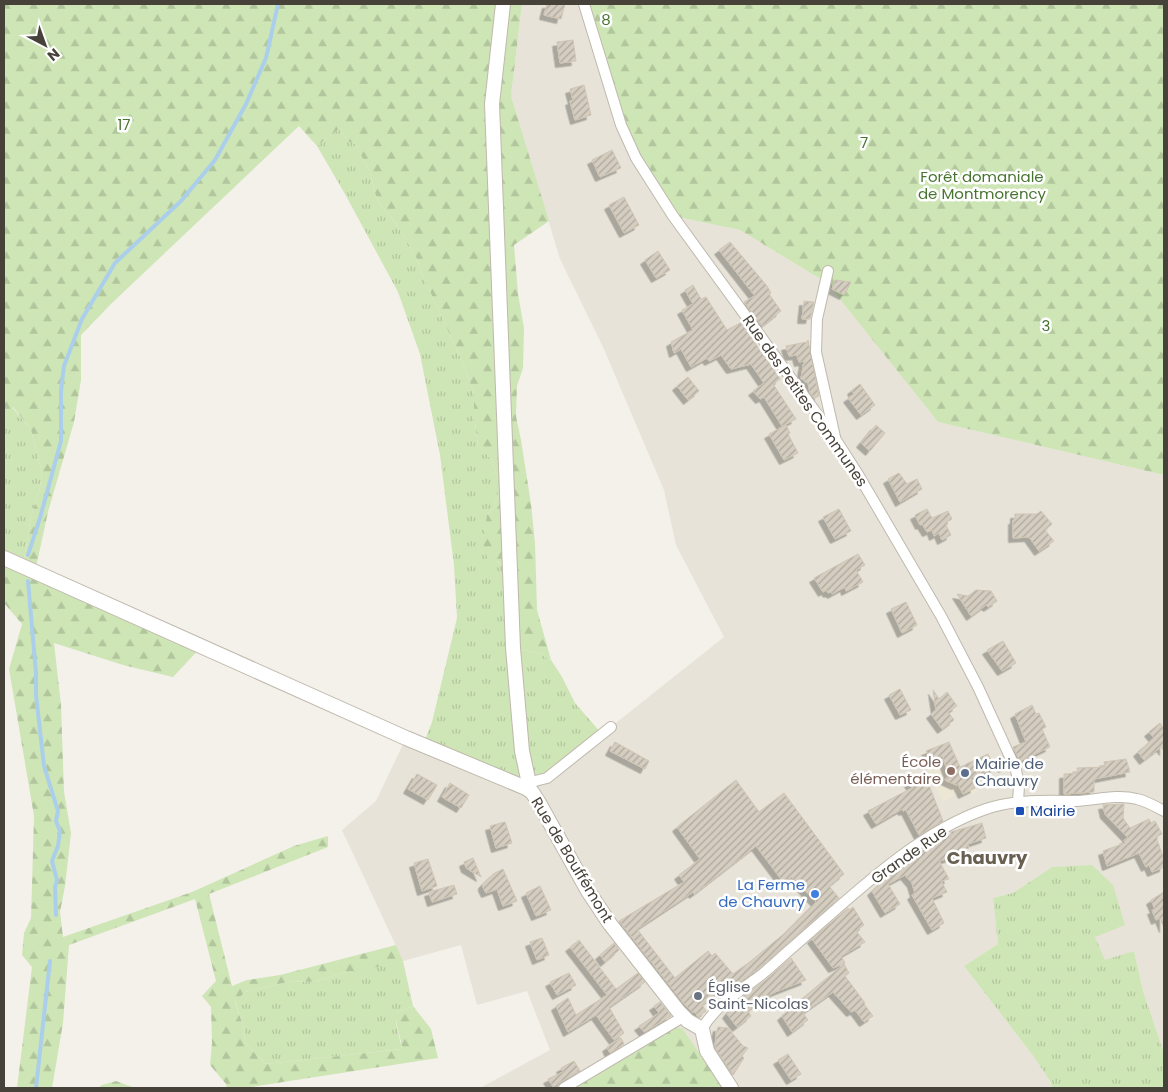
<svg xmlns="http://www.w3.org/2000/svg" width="1168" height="1092" font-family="Poppins,sans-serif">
<defs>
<pattern id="grass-tufts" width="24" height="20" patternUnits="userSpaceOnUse" patternTransform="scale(1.25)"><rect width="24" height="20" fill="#cee5b6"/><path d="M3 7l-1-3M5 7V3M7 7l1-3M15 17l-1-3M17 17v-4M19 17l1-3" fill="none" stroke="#b2c69d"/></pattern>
<pattern id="forest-firs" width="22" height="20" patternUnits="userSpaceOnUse" patternTransform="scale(1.25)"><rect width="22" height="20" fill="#cee5b6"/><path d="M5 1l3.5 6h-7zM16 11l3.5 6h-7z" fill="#b2c69d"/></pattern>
<pattern id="building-hatch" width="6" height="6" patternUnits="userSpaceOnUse" patternTransform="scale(1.25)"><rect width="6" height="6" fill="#d4cdc0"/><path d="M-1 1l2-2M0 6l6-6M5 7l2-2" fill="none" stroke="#aea89d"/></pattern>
<filter id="shadow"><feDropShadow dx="-4.5" dy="4.5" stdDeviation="0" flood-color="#0004"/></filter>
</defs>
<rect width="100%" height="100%" fill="#f4f1ea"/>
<polygon fill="#e7e3d8" points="522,4 581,4 673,216 740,230 827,283 938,422 1164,475 1164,1053 1143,991 1134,951 1105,961 1095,937 1052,867 1013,893 993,898 998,944 964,966 1034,1057 1050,1081 1052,1088 723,1088 683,1029 564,1088 480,1088 550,1050 527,991 477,1005 461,945 403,961 342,830 376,801 406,738 530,788 602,734 724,637 676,545 664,490 603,347 560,259 511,96"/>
<polygon fill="#ece6d5" points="949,742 960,766 970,762 976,776 971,778 977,792 971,795 969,791 963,794 962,793 942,802 921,753"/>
<g fill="url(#grass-tufts)">
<polygon points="339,129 349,142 355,144 370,172 375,193 380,205 396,223 416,257 422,274 463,363 474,394 474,416 478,445 492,460 500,488 494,508 487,515 496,561 503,566 513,648 538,653 551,660 562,677 575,703 602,734 529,788 423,745 432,722 457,618 454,565 440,455 420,354 398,292 345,194 317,146"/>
<polygon points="12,407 31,430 42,473 40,487 31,517 23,566 4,558 4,416"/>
<polygon points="1092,865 1113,885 1125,925 1095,937 1105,960 1134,951 1143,991 1164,1053 1164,1088 1052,1088 1050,1081 1034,1057 964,966 998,944 993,898 1013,893 1052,867"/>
<polygon points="403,961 413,1006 396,1013 396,1023 402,1049 266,1064 244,1042 245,1031 235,1001 245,992 292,981 314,982 343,973"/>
</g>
<g fill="url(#forest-firs)">
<path d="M4 4H522L511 96 549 221 514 245 518 294 524 328 523 368 517 386 516 416 521 440 531 504 535 543 537 610 551 660 538 653 513 648 503 566 496 561 489 564 483 544 487 515 494 508 500 488 492 460 478 445 474 416V394L463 363 422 274 416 257 396 223 380 205 375 193 370 172 355 144 349 142 339 129 317 146 299 126 112 303 81 335V380L74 422 48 512 35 572 202 646 173 677 123 665 54 643 61 705 64 792 71 833 65 886 60 912 63 937 192 892 294 846 328 836V847L209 894 232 986 247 980 280 975 396 945 403 961 368 969 343 973 314 982 292 981 245 992 235 1002 245 1031 244 1042 266 1064 402 1049C401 1036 395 1025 396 1013L413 1006 431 1029 438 1058 245 1088H227L226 1084 210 1065 212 1043 211 1007 202 996 216 981 195 899 69 945 63 1023 52 1088H17L32 967 22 955 24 933 31 918 34 816 9 669 22 624 4 603V558L23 566 31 517 40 487 42 473 31 430 13 407 4 416Z"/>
<polygon points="584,4 1164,4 1164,475 938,422 827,283 740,230 673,216 636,158"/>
<polygon points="669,1025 683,1029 723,1088 564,1088"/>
<polygon points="116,1081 135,1088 136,1088 98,1088 102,1085"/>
</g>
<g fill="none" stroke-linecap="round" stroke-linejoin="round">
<g stroke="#abcfeb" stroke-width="4">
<polyline points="28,555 40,518 61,441 61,391 64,366 82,319 115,263 181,201 215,160 246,104 266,58 278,4"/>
<polyline points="28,581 36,673 36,695 44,766 58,811 56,821 60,831 58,846 52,861 57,880 55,887 56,915"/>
<polyline points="36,1088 50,961"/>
</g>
</g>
<g fill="url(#building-hatch)" stroke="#cfc5b4" fill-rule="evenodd" filter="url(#shadow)">
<polygon points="547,4 565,4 561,19 544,15"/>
<polygon points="573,40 576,61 560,63 557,42"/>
<polygon points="584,85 591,115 575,120 570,101 573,100 570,89"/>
<polygon points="612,150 621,168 600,177 592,160"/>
<polygon points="624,197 639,225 624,233 609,205"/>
<polygon points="730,242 767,286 771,293 769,294 781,311 762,326 744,302 755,296 719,250"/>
<polygon points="658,251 670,270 656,278 645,260"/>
<polygon points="835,280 851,282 844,295 832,289"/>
<polygon points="693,285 701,299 706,297 727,330 742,322 751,335 750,336 780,379 773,384 796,419 782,426 764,397 760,399 753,391 764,383 751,364 731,369 721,355 709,361 707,358 691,367 681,349 674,353 671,342 693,330 682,310 693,304 685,290"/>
<polygon points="804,301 814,302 810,319 802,319"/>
<polygon points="808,340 819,396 814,398 810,393 808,382 805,382 805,380 801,379 804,361 799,362 797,355 789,356 786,346 807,342"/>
<polygon points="688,377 699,391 688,400 677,386"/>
<polygon points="860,384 875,405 861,415 848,398 854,394 852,390"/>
<polygon points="786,425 790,433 788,434 798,453 784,460 769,434"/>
<polygon points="876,425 885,433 870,451 861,443"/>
<polygon points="899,473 907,484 917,479 922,489 900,502 888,479"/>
<polygon points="839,509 851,531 835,539 823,517"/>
<polygon points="927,509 932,518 948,511 952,519 945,523 951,535 942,540 939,533 934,536 932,530 927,532 922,524 920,525 915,515"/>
<polygon points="1041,511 1052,524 1045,530 1054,541 1039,551 1029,537 1013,538 1013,520 1015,520 1015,514 1037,514"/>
<polygon points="858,554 865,565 856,570 863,582 846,591 845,587 832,594 830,592 828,593 826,590 823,592 814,578"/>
<polygon points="976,590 991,591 997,601 988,607 986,605 971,616 957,594 968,596"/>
<polygon points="906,602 917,625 902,633 891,609"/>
<polygon points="1003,641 1016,663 1002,671 987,650"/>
<polygon points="900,689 911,710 900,715 889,695"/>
<polygon points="933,690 939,699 947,692 957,706 948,712 954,720 942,729 931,714 936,710"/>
<polygon points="1032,705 1036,714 1039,713 1046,727 1042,729 1050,747 1020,761 1013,747 1026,742 1015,714"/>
<polygon points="1160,723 1164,729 1164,751 1161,747 1144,760 1138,752 1154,738 1149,732"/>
<polygon points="615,742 649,761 645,769 610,751"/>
<polygon points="949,742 960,767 988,754 995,768 971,778 975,788 963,794 958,784 956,785 945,780 949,775 942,756 932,760 926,751"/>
<polygon points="1002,756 1006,766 1003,768 997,759"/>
<polygon points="1126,759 1130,772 1094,779 1094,792 1064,794 1064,774 1078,773 1077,768 1105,767 1104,762"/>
<polygon points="417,774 437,785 428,800 408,789"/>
<polygon points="925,775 943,821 919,835 906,810 903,811 902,809 876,824 868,811 912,788 909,782"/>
<path d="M736 780 759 812 784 793 844 874 829 886 839 898 757 969 729 990 726 986 702 1005 706 1011 698 1017 695 1012H692L686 1006 619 921 684 882 679 875 700 859 677 827ZM756 846 784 883 792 877 816 902 785 933 751 961 733 974 715 953 712 956 708 951 675 978 637 929 693 892 694 894Z"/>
<polygon points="450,783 469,795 461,808 442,797"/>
<polygon points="1124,804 1123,818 1130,828 1149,819 1151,823 1155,821 1162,834 1156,837 1164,859 1164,867 1152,872 1149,865 1146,867 1139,853 1107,866 1103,851 1125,843 1124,840 1128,838 1105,814 1103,805"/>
<polygon points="505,822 512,843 496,848 490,826"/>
<polygon points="982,823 986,838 968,844 969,848 965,849 966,853 939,861 949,879 941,881 947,892 932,898 944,923 932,930 912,895 915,893 912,883 905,875 888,884 900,904 885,913 872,891 883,881 882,879 927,850 925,848 935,841 948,834 951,840 951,832"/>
<polygon points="473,858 481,877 466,868 464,862"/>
<polygon points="428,859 437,886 422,891 414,863"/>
<polygon points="503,869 517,901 503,906 497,889 486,893 483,887 483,884 493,874"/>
<polygon points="454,885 457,894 432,902 429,892"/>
<polygon points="540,886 551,910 536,916 526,893"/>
<polygon points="1164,892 1164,928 1160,918 1156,920 1152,910 1155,909 1151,900"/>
<polygon points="853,907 864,925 856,931 865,942 841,956 845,963 833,968 812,939 848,908 849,910"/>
<polygon points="542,938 549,955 537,960 530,942"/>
<polygon points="579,940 616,989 638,973 645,982 609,1007 624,1033 614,1040 596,1015 568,1032 556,1006 568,998 576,1015 607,995 570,947"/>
<polygon points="614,943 619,950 605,962 600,955"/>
<polygon points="791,958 806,980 775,992 763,999 748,1011 751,1016 737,1027 727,1014 738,1000 766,980"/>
<polygon points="844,964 849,973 845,976 865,1003 864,1004 873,1016 864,1022 855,1010 851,1012 833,992 803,1013 808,1020 792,1032 782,1016 790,1009 792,1011 806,999 804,997"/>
<polygon points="569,973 576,985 557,995 550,982"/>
<polygon points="660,1002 671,1016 644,1032 639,1026 659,1013 654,1006"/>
<polygon points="718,1027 728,1028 743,1046 748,1048 742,1056 744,1058 733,1075 715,1048 716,1034"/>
<polygon points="621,1038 624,1044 610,1053 607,1047"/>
<polygon points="788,1054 801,1074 791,1080 778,1060"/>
<polygon points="574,1061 580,1071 560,1082 557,1088 554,1088 548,1079 563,1072 561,1068"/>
</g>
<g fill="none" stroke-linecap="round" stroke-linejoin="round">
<defs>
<g id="minor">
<polyline points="584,4 621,125 636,158 673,216 836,440 859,476 941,616 978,687 1016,770 1019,786 1018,802"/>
<polyline points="828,271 817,319 816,352 835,437"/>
<polyline points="526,788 535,781 547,778 611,727"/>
<path d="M702 1029C714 1008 734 995 753 981 765 973 775 963 785 954 844 904 912 834 986 809 1015 799 1047 801 1076 801 1096 800 1117 794 1137 799 1146 801 1155 806 1164 811"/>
<polyline points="564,1088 683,1017"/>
</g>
<g id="tertiary">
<polyline points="503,4 492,104 513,648 522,751 528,779 526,788"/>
<polyline points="4,558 406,738 526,788 532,792 539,803 588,891 610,924 679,1012 688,1021 702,1029 707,1051 731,1088"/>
</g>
</defs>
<use href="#minor" stroke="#bfb9ad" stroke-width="12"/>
<use href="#tertiary" stroke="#bfb9ad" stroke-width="16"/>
<use href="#minor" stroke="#fff" stroke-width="10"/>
<use href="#tertiary" stroke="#fff" stroke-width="14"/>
</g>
<circle fill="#8d6e63" stroke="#fff" stroke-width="2" cx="951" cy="771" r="5"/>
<circle fill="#5c6f8a" stroke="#fff" stroke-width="2" cx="965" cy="773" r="5"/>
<rect fill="#1a4fb4" stroke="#fff" stroke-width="2" x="1015" y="806" width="10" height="10" rx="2.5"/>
<circle fill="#3f7fe0" stroke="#fff" stroke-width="2" cx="815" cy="894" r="5"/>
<circle fill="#6b7280" stroke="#fff" stroke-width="2" cx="698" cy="996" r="5"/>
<g text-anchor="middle" stroke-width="5" stroke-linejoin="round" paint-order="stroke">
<g font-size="15" fill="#477530" stroke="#fff">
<text x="606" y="25">8</text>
<text x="124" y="130">17</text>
<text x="864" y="148">7</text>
<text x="982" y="182">Forêt domaniale<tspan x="982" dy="17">de Montmorency</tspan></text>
<text x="1046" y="331">3</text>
</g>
<g font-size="15" fill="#474239" stroke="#fff">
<text transform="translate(805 401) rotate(55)" y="5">Rue des Petites Communes</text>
<text transform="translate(909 855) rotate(-35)" y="5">Grande Rue</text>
<text transform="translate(572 860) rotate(59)" y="5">Rue de Bouffémont</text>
</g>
<g font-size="15" fill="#785e54" stroke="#fff" text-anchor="end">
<text x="941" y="767">École<tspan x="941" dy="17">élémentaire</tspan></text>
</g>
<g font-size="15" fill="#4e5e75" stroke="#fff" text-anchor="start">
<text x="975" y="769">Mairie de<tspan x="975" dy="17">Chauvry</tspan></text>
</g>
<g font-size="15" fill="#164399" stroke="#fff" text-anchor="start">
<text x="1030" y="816">Mairie</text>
</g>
<g font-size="15" fill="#366cbe" stroke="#fff" text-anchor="end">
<text x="805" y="890">La Ferme<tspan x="805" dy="17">de Chauvry</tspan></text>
</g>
<g font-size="15" fill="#5b616d" stroke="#fff" text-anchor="start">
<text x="708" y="992">Église<tspan x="708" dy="17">Saint-Nicolas</tspan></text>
</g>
<g font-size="18" font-weight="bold" fill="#696051" stroke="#fff">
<text x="987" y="864">Chauvry</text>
</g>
</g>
<rect width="1168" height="1092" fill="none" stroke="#474239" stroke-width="10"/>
<g transform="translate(45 45) rotate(139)" stroke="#ffffff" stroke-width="4" paint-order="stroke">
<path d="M0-4L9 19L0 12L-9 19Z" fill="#474239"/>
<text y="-8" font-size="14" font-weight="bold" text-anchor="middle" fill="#474239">N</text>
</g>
</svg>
